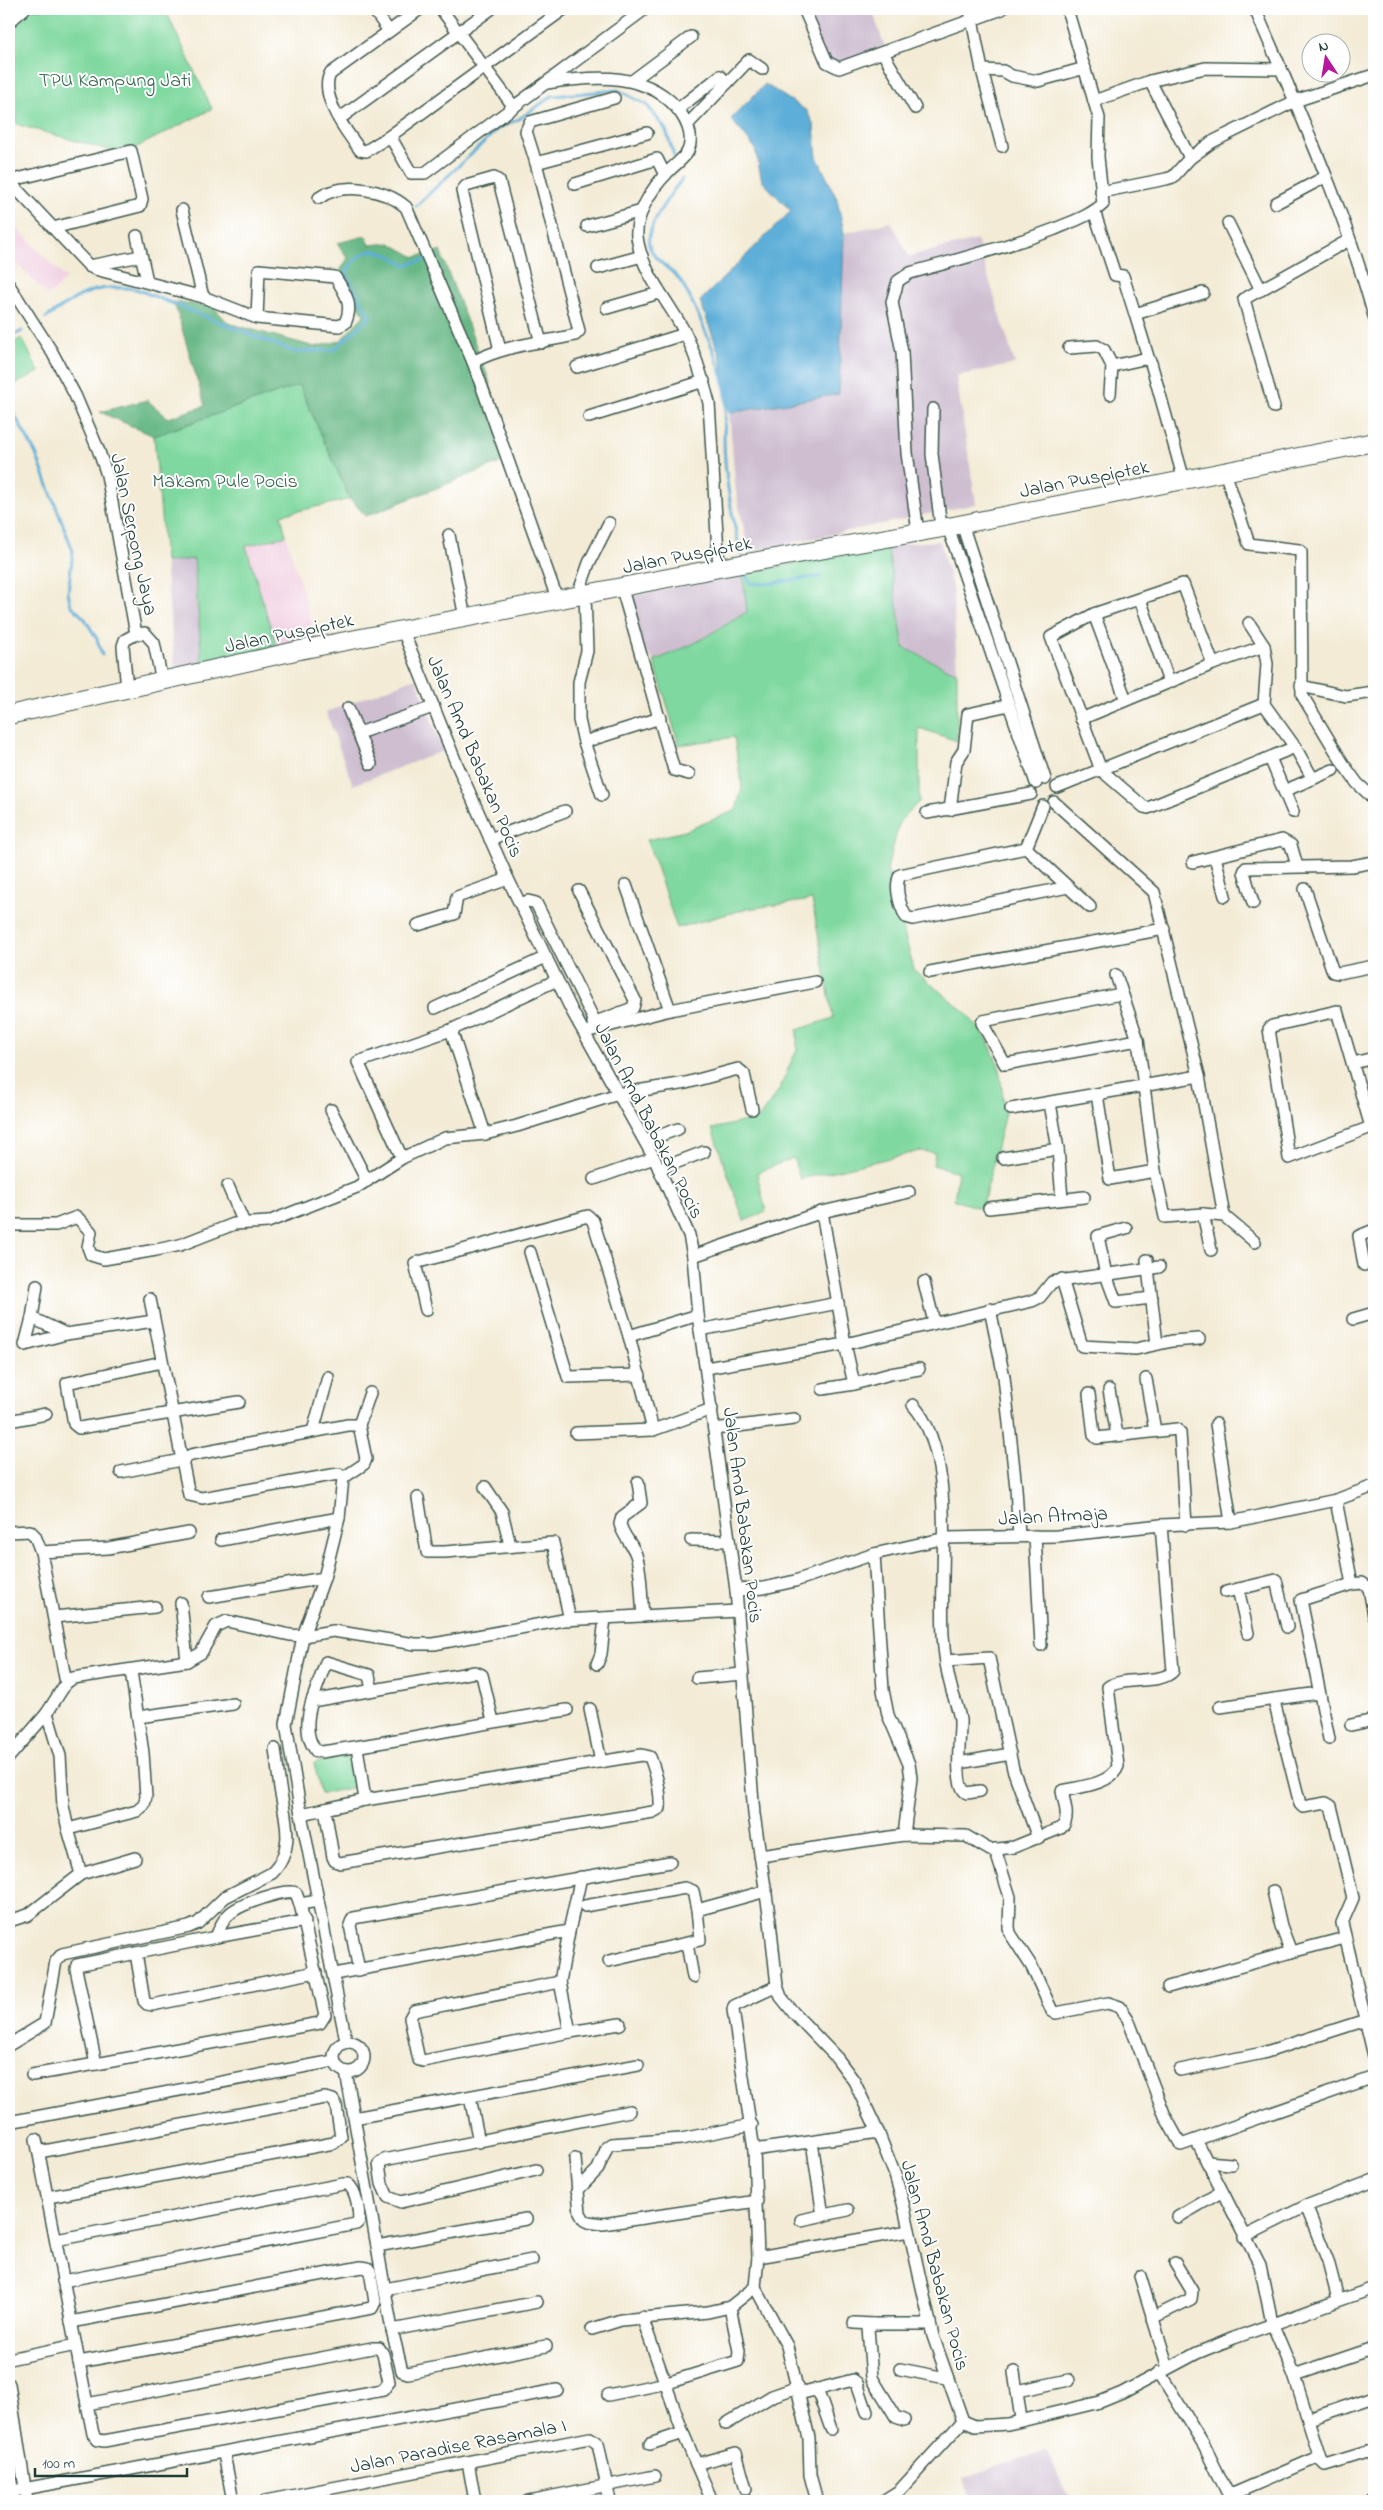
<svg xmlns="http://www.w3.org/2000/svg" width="1383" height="2510" font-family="'Indie Flower',sans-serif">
<rect width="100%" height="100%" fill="#fff"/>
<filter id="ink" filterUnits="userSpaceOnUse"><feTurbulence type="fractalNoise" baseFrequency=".02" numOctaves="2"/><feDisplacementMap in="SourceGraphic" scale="10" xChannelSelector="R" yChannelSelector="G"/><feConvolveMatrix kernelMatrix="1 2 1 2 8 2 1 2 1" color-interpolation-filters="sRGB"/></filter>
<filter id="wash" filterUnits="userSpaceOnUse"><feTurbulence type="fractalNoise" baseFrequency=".0096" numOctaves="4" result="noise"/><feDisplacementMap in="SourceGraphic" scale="20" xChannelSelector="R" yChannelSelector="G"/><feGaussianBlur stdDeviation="1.12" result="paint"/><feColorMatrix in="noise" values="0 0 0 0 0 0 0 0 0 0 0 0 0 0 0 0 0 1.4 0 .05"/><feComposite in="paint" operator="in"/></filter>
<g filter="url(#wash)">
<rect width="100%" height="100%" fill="#f3ebd5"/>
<g fill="#f1d0e2">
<polygon points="9,220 66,279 48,296 9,255"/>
<polygon points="286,536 316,638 277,648 246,546"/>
</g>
<g fill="#cebed0">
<polygon points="809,9 872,9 885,48 848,65 821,58"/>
<polygon points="891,222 909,256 977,240 1015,364 956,376 976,504 749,552 736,492 729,413 839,394 844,233"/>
<polygon points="940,541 953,591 957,673 904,648 887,545"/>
<polygon points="194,559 202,663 175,669 165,562"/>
<polygon points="743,574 747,612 695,643 654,661 637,640 627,597"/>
<polygon points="416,678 443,751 353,785 326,712"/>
<polygon points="1046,2450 1070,2501 971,2501 963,2478"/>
</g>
<g fill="#7fd89f" stroke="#4f8a6a">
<polygon points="29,9 165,9 212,109 137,147 116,152 19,125 9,117 9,31"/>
<polygon points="22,338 39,372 12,386 9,380 9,345"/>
<polygon points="299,385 350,499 281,515 286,536 246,546 277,648 202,663 194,559 165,562 154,436"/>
<polygon points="887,545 904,648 957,673 957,741 919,728 919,802 900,821 887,869 914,970 966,1013 987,1039 999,1066 1005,1113 982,1209 954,1200 958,1172 933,1165 935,1153 920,1151 800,1179 793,1158 757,1173 766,1212 744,1221 712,1129 759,1118 779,1090 797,1049 797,1030 833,1018 812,900 746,909 677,928 647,840 685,831 736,810 742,788 734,737 679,745 654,661 695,643 747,612 743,574"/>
<polygon points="347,1756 355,1787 321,1794 314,1763"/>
</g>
<polygon fill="#67b886" stroke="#437a5d" points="366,236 370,245 390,243 415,257 440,251 488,377 510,459 366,516 350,499 299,385 154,436 100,412 147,400 168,418 205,406 174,302 213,306 228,323 315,347 340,341 364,315 340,271 348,258 337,243"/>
<polygon fill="#5daed8" stroke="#3e7686" points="765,84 807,111 814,126 817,157 837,199 844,233 839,394 729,413 721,359 700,301 791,211 762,181 755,148 731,119"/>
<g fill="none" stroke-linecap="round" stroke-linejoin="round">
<g stroke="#5daed8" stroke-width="3">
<path d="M682 179C672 192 645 228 649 245 653 260 670 268 679 279 692 297 719 360 724 383 729 401 724 418 724 436 724 476 732 516 741 555"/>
<polyline points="416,206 499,128 519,119 552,96 618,90 647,105 666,130 674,156"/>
<path d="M46 318C81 294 92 284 136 289L295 352 334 350 370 317 346 274C362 242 380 248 405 265L424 260"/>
<polyline points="9,338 22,331"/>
<polyline points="9,405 36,454 73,551 68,593 71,605 85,619 97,639 102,655"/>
<path d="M746 575 750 583C772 587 797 577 820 577"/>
</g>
</g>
</g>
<g filter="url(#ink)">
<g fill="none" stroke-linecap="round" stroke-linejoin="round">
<defs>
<g id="minor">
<polyline points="373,9 389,31"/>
<path d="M420 9 330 74C319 96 347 133 360 150L366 151 390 136 564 9"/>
<polyline points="441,9 514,107"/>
<polyline points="804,9 827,62 839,68 1002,9"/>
<polyline points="970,9 982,70 1002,146"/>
<path d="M1255 9C1298 109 1345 210 1374 316"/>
<polyline points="9,22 24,9"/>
<polyline points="883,53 915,108"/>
<polyline points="982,70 1003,71 1012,76 1038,81 1085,68"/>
<polyline points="632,81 691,37"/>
<polyline points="1150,81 1190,158"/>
<path d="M547 83C593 76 652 70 682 115 689 126 693 139 688 151 684 159 673 166 667 173 652 188 635 215 637 237 642 275 670 302 686 335 696 356 703 380 709 403L719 568"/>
<polyline points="1094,101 1150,81 1205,68 1281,69"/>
<polyline points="678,109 720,76 727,83"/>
<polyline points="339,119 491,9"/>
<polyline points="688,124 749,60 762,69"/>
<polyline points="390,136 411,173 425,173 645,9"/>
<polyline points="536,163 526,131 530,122 614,98"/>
<polyline points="575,184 657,159 665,175"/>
<polyline points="1101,192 1166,179 1173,177 1190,158 1212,142 1295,101 1374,75"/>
<path d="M319 198C342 181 385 189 406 207L473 362 558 601"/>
<polyline points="1276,203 1325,177"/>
<polyline points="182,210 203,297"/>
<polyline points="1094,211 1115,275 1123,276 1135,314 1203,293"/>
<polyline points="1228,223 1261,290"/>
<polyline points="587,226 642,211"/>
<path d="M53 228 140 206 142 199 131 151 9 181 89 266 95 269 203 297 257 318 339 326 345 323C354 305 345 292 335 277L259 270 257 318"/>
<polyline points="137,236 147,281"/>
<polyline points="89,266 141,256"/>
<polyline points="598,268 642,256"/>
<polyline points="9,285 52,352 75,395 98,449 107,475 136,634"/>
<polyline points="607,308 659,293"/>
<polyline points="1135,314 1149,360"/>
<polyline points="1069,348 1097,346 1104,350 1112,366 1110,394"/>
<polyline points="500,350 462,191 466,186 494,178 499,181 541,343"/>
<path d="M473 362C504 345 541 343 575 335L579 331 536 163 647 133"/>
<polyline points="1112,366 1143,359 1149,360 1151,363 1184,480"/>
<polyline points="577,367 685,334"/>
<polyline points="1274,407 1244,299 1349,240"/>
<polyline points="933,409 932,454 941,527"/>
<polyline points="589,417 704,381"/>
<polyline points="1225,472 1249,544 1299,550 1301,552 1302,695 1344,765 1357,783 1374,799"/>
<polyline points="962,524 1045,779"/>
<polyline points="948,527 1036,783"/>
<path d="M918 532 907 453 902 352 892 302 898 281 910 273C959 259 1008 247 1055 229 1071 222 1090 216 1103 204L1098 157 1099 118 1067 9"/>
<polyline points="449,535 465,618"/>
<polyline points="622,589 674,770 689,774"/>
<polyline points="585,595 587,651 579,682 579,720 584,742 602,795"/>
<polyline points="577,597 589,563 609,523"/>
<polyline points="1140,599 1169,682"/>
<polyline points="1094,614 1126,700"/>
<polyline points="1249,623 1264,646 1267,664 1264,704 1295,747 1313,779"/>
<polyline points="403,631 455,760 508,879 572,1011 654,1158 689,1235 693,1256 698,1315 736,1590 754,1814 770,1921 777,1986 781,1997 793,2012 837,2058 854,2081 878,2132 895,2175 903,2203 933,2336 963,2421"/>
<polyline points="1213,664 1183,584 1094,614 1051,637 1101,770 1144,807 1148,808 1295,747"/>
<polyline points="1301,686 1346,696 1374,692"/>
<polyline points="127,689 123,646 125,640 136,634 145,633 154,643 162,681"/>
<polyline points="348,708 371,764"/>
<polyline points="1081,719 1213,664 1264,646"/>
<polyline points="359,733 433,707"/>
<polyline points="584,742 660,718"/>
<polyline points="1270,758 1293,812"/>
<polyline points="1057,787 1264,704"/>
<polyline points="1284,791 1333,770"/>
<polyline points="1054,802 1154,892 1199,1076 1224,1216"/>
<polyline points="1043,806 1026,848 1090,907"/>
<polyline points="950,810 956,762 964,750 968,714 1009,705"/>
<polyline points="927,813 1031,794"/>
<polyline points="490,839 565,811"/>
<path d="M1026 848 900 875C894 887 900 906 906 917L913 919 1068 887"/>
<polyline points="1215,857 1225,896"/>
<polyline points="1193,862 1282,840 1291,845 1297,866"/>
<polyline points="626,885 670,1010"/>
<polyline points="1305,889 1333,972 1339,973 1374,966"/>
<polyline points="579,891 635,1000 633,1008 593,1023"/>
<polyline points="1253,903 1244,872 1246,868 1352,866 1374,862"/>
<polyline points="521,904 528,901 536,903 595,1022"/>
<polyline points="418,925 454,914 457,897 508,879"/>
<polyline points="930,972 1164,929"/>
<polyline points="1116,975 1138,1040 1155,1171 1165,1217 1203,1214 1224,1216 1255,1242"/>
<polyline points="1121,994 983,1021 982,1023 1005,1064 1138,1040"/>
<polyline points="435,1008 546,957"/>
<polyline points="451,1030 485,1134"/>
<polyline points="585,1032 670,1010 815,982"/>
<polyline points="1353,1063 1374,1058"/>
<polyline points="1097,1094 1110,1179 1155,1171"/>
<polyline points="1050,1103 1058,1149 1062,1199"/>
<polyline points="1011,1109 1199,1076"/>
<polyline points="331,1110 367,1181"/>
<polyline points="1371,1127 1289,1158 1269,1029 1272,1026 1337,1011 1371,1127 1374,1128"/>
<polyline points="645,1141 678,1129"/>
<polyline points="402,1158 358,1062 451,1030 557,980"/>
<polyline points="1003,1158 1058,1149"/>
<polyline points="659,1169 704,1152"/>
<polyline points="594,1179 654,1158"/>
<polyline points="228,1186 244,1223"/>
<polyline points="989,1208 1084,1197"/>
<polyline points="822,1212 845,1344 1032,1301 1040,1297 1052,1282 1159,1267"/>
<polyline points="1203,1214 1211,1250"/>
<polyline points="9,1225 56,1225 77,1217 91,1232 88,1247 91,1255 104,1259 156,1250 180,1245 234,1224 268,1222 357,1187 402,1158 445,1138 485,1134 517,1126 618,1094 686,1083 738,1069 744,1074 752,1109"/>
<polyline points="1126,1228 1098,1236 1106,1275 1116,1302 1152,1298"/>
<polyline points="530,1252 568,1377 640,1375"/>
<polyline points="693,1256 822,1212 909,1192"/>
<polyline points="1147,1260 1157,1344"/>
<polyline points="1364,1265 1359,1236 1374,1230"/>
<polyline points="1062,1279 1082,1346 1136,1349 1172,1341 1199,1339"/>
<polyline points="924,1282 934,1322"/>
<polyline points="37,1286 32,1318 66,1334 154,1321"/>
<polyline points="150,1299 189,1495 202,1498 332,1475 339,1474 343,1478 339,1518 324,1578 209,1597"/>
<polyline points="990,1309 1004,1377 1016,1488 1019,1536"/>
<polyline points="426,1310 415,1263 588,1216 593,1221 629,1336 698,1315"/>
<polyline points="32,1318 25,1345 66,1334"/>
<polyline points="1353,1319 1374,1313"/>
<polyline points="700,1330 838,1303"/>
<polyline points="629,1336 653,1430 712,1409"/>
<polyline points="162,1362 67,1383 74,1424 79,1428 239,1402"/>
<polyline points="706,1368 845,1344 854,1384 823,1389"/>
<polyline points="1146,1379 1155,1431"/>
<polyline points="854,1384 890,1374 919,1369"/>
<polyline points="1109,1390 1117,1435"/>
<polyline points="1089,1394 1094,1435 1097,1438 1177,1429 1180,1433 1186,1525"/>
<path d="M913 1405C958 1455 939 1572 943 1635 944 1653 947 1673 952 1691 955 1700 959 1711 960 1720 961 1733 953 1788 967 1793L980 1791"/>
<polyline points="9,1421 46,1414"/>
<polyline points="1216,1424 1231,1522"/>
<polyline points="714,1429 794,1419"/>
<polyline points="313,1431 328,1377"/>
<polyline points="576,1433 653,1430"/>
<polyline points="121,1472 181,1460 191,1455 348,1425 359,1425"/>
<polyline points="343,1478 364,1464 366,1459 359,1425 370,1393"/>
<path d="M638 1482 641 1503 622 1517 620 1524C623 1537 634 1545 637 1558 642 1576 641 1597 643 1616"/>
<polyline points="485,1487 502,1512 510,1545"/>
<polyline points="418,1498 427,1552 445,1552 553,1543 570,1620"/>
<polyline points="9,1532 30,1531 35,1536 41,1552 66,1683 47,1713 9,1757"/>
<polyline points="1035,1536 1041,1645"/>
<polyline points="221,1540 339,1518"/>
<polyline points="691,1540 729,1541"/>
<polyline points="41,1552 108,1548 189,1533"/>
<polyline points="874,1554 883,1690 888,1715 909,1764 911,1778 904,1835"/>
<polyline points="324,1578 303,1636 286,1724 301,1814 346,2041"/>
<polyline points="1352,1584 1362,1583 1369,1588 1374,1616"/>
<polyline points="1238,1589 1248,1633"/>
<polyline points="736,1590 764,1588 795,1581 874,1554 946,1538 1057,1536 1161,1525 1231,1522 1336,1500 1374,1486"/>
<polyline points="1226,1592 1276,1580 1287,1627"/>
<polyline points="181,1603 187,1661"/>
<polyline points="54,1617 155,1607"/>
<polyline points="946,1661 989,1658 1013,1769 1038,1838"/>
<polyline points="597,1664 601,1654 605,1618"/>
<polyline points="697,1678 743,1674"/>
<polyline points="66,1683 73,1678 187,1661 201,1653 216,1626 227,1621 290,1635 303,1636 333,1631 415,1644 434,1644 563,1620 738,1611"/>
<polyline points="1319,1693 1275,1699 1275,1705 1300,1804 1303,1807 1326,1803 1331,1806 1353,1898 1342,1923 1374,2056"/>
<polyline points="312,1701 326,1662 369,1675 372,1690"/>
<polyline points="1220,1707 1275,1699"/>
<polyline points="590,1709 601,1762"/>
<polyline points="47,1713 60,1756 63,1806 68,1829"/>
<polyline points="138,1717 233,1704"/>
<path d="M493 1721 482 1675 475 1672 312 1701C307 1717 304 1736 316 1751L321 1752C403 1741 484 1722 567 1710"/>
<polyline points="1351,1725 1374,1720"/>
<polyline points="1329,1739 1301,1600 1352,1584 1336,1500"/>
<polyline points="357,1747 365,1800"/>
<path d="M642 1755 650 1757C656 1773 661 1792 660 1808L653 1812 340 1863 335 1861 333 1857 325 1809 365 1800Z"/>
<polyline points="959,1763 1010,1754"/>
<polyline points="301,1814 325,1809"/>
<polyline points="995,1849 1010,1897 1009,1927 1010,1933 1032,1967 1052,2011 1056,2013 1108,2003 1120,2007 1128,2019 1165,2116 1181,2145 1374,2077"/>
<path d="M760 1856 904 1835 966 1836 990 1850 1014 1847 1061 1828C1071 1819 1064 1803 1062 1791 1080 1787 1112 1784 1118 1766L1108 1687C1124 1676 1161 1685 1173 1671L1161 1525"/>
<polyline points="81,1874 68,1829 137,1811 144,1805 146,1797 143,1753 131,1671"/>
<polyline points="1273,1891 1281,1926 1291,1952 1345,1938"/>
<polyline points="585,1906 685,1888 693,1891 697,1910"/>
<polyline points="9,1921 28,1915 81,1874 135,1858"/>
<polyline points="569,1931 581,1877"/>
<polyline points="216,1937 305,1921"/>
<polyline points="687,1944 693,1977"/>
<polyline points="136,1953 144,2001 147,2004 152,2005 316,1972"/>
<polyline points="609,1961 700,1940 697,1910 766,1891"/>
<polyline points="359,1970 350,1925 353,1918 670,1862"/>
<polyline points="334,1974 569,1931 560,1982 570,2032"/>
<polyline points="560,1982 414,2011 410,2018 419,2060 423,2061 570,2032 620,2024"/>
<polyline points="1168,1987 1291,1952"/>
<circle cx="349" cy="2057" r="15"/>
<path d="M9 2045 45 2023 56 1961 62 1954 189 1927 198 1923 225 1897 272 1873C296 1849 285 1818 280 1788 278 1775 277 1762 275 1749"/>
<polyline points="96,2064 320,2023 325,2015 300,1904"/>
<polyline points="1180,2070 1263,2053 1366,2020"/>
<polyline points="346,2072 392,2330 402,2371 408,2373 546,2346"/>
<path d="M32 2075 96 2064 76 1969 77 1965 216 1937C220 1927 224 1917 233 1911 243 1904 286 1888 296 1893L300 1904 318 1901"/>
<polyline points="470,2097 479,2142"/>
<polyline points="354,2118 638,2065"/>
<polyline points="9,2122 334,2061"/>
<polyline points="36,2139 79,2362"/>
<polyline points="1196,2140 1260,2265 1272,2323 1294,2375 1321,2461 1325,2465 1374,2450"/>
<polyline points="812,2142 823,2216"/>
<polyline points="754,2150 878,2132"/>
<polyline points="39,2152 325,2098 333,2100 336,2105 341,2137 334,2143 48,2197"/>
<polyline points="575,2159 580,2213 584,2220 588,2222 603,2224 757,2201"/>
<polyline points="1207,2162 1231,2164"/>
<polyline points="536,2170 401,2202 388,2197 382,2184 379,2164 384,2160 630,2111"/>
<polyline points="577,2191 598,2169 607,2147 611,2144 681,2139 752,2125"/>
<polyline points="1306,2206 1328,2261 1338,2299"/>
<polyline points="1178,2217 1221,2192"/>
<polyline points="801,2220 848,2210"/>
<polyline points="1244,2237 1306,2206 1374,2180"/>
<path d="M56 2240 343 2184H348C357 2191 359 2211 359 2221L356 2224 63 2281"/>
<polyline points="377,2246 526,2219"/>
<polyline points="758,2257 909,2231"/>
<polyline points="1140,2276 1168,2368"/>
<polyline points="755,2287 787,2346 809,2438 810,2475 817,2501"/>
<polyline points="385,2289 532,2260"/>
<polyline points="642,2317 683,2433"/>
<polyline points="1152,2318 1191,2299 1192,2291 1175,2263"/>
<polyline points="71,2322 361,2267 368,2268 370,2271 375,2302 372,2308 79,2362 87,2404"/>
<polyline points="854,2323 873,2324"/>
<polyline points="592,2329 621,2320 708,2312 730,2307 755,2287 758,2257 754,2150 733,2010 734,2006 777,1986"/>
<polyline points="392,2330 537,2302"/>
<polygon points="372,2348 379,2348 383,2354 389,2382 383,2390 104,2441 98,2440 93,2434 87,2404"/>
<polyline points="9,2359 76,2345"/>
<polyline points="900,2369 946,2378"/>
<polyline points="1014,2372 1021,2419"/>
<polyline points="1159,2372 1204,2445 1227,2492 1233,2494 1319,2457"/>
<polyline points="1294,2375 1374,2348"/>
<polyline points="9,2384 27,2501"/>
<polyline points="817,2389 831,2429"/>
<polyline points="1017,2391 1069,2380"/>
<polyline points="799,2394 853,2380 857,2383 867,2412"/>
<polyline points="608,2395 667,2383 738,2361 739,2351 730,2307"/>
<polyline points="1309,2419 1374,2397"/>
<polyline points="904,2420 896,2417 872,2378 868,2328 873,2324 930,2324"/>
<polyline points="963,2421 975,2426 1008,2424 1100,2402 1122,2393 1197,2353 1234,2338 1374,2288"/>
<polyline points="726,2424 772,2396 798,2387"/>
<polyline points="650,2444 683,2433 712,2501"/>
<polyline points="224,2454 233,2501"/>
<polyline points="468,2462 475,2501"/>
<polyline points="696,2464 736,2453 746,2489"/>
<polyline points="9,2469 14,2501"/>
<polyline points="13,2491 557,2390"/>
<polyline points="265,2501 590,2438 598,2444 610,2501"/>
<polyline points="528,2501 655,2476"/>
<polyline points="883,2501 899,2491 963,2421"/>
<polyline points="1370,2501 1374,2500"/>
</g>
<polyline id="primary" points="9,715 300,650 719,568 948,527 1374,442"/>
</defs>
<use href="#minor" stroke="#3f574c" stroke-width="14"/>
<use href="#primary" stroke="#3f574c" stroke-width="20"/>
<use href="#minor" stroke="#fff" stroke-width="11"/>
<use href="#primary" stroke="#fff" stroke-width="18"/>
</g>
</g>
<g text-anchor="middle" stroke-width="4" stroke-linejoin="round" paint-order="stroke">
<g font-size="20" fill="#37644f" stroke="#fff">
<text x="115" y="86">TPU Kampung Jati</text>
<text x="225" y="487">Makam Pule Pocis</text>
</g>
<g font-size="20" fill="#1f3d34" stroke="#fff">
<text transform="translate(1084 478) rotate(-11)" y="7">Jalan Puspiptek</text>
<text transform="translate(135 534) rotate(78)" y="7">Jalan Serpong Jaya</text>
<text transform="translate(687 554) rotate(-11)" y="7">Jalan Puspiptek</text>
<text transform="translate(289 632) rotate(-12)" y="7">Jalan Puspiptek</text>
<text transform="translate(476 756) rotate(67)" y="7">Jalan Amd Babakan Pocis</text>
<text transform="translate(650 1120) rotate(63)" y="7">Jalan Amd Babakan Pocis</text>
<text transform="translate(744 1515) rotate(83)" y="7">Jalan Amd Babakan Pocis</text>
<text transform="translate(1053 1515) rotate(-3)" y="7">Jalan Atmaja</text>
<text transform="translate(936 2265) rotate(75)" y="7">Jalan Amd Babakan Pocis</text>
<text transform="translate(458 2445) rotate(-11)" y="7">Jalan Paradise Rasamala I</text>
</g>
</g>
<rect width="1383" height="2510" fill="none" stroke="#fff" stroke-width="30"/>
<g transform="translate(1326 58) rotate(348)"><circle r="24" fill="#ffffff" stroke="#a5b1ae"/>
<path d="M0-4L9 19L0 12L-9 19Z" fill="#b5179e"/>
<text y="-8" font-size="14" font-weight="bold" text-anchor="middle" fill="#1f3d34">N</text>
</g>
<path d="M35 2468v8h152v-8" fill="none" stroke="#1f3d34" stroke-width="2.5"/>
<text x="42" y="2468" font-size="15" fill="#1f3d34" stroke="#ffffff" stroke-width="4" paint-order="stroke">100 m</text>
</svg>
